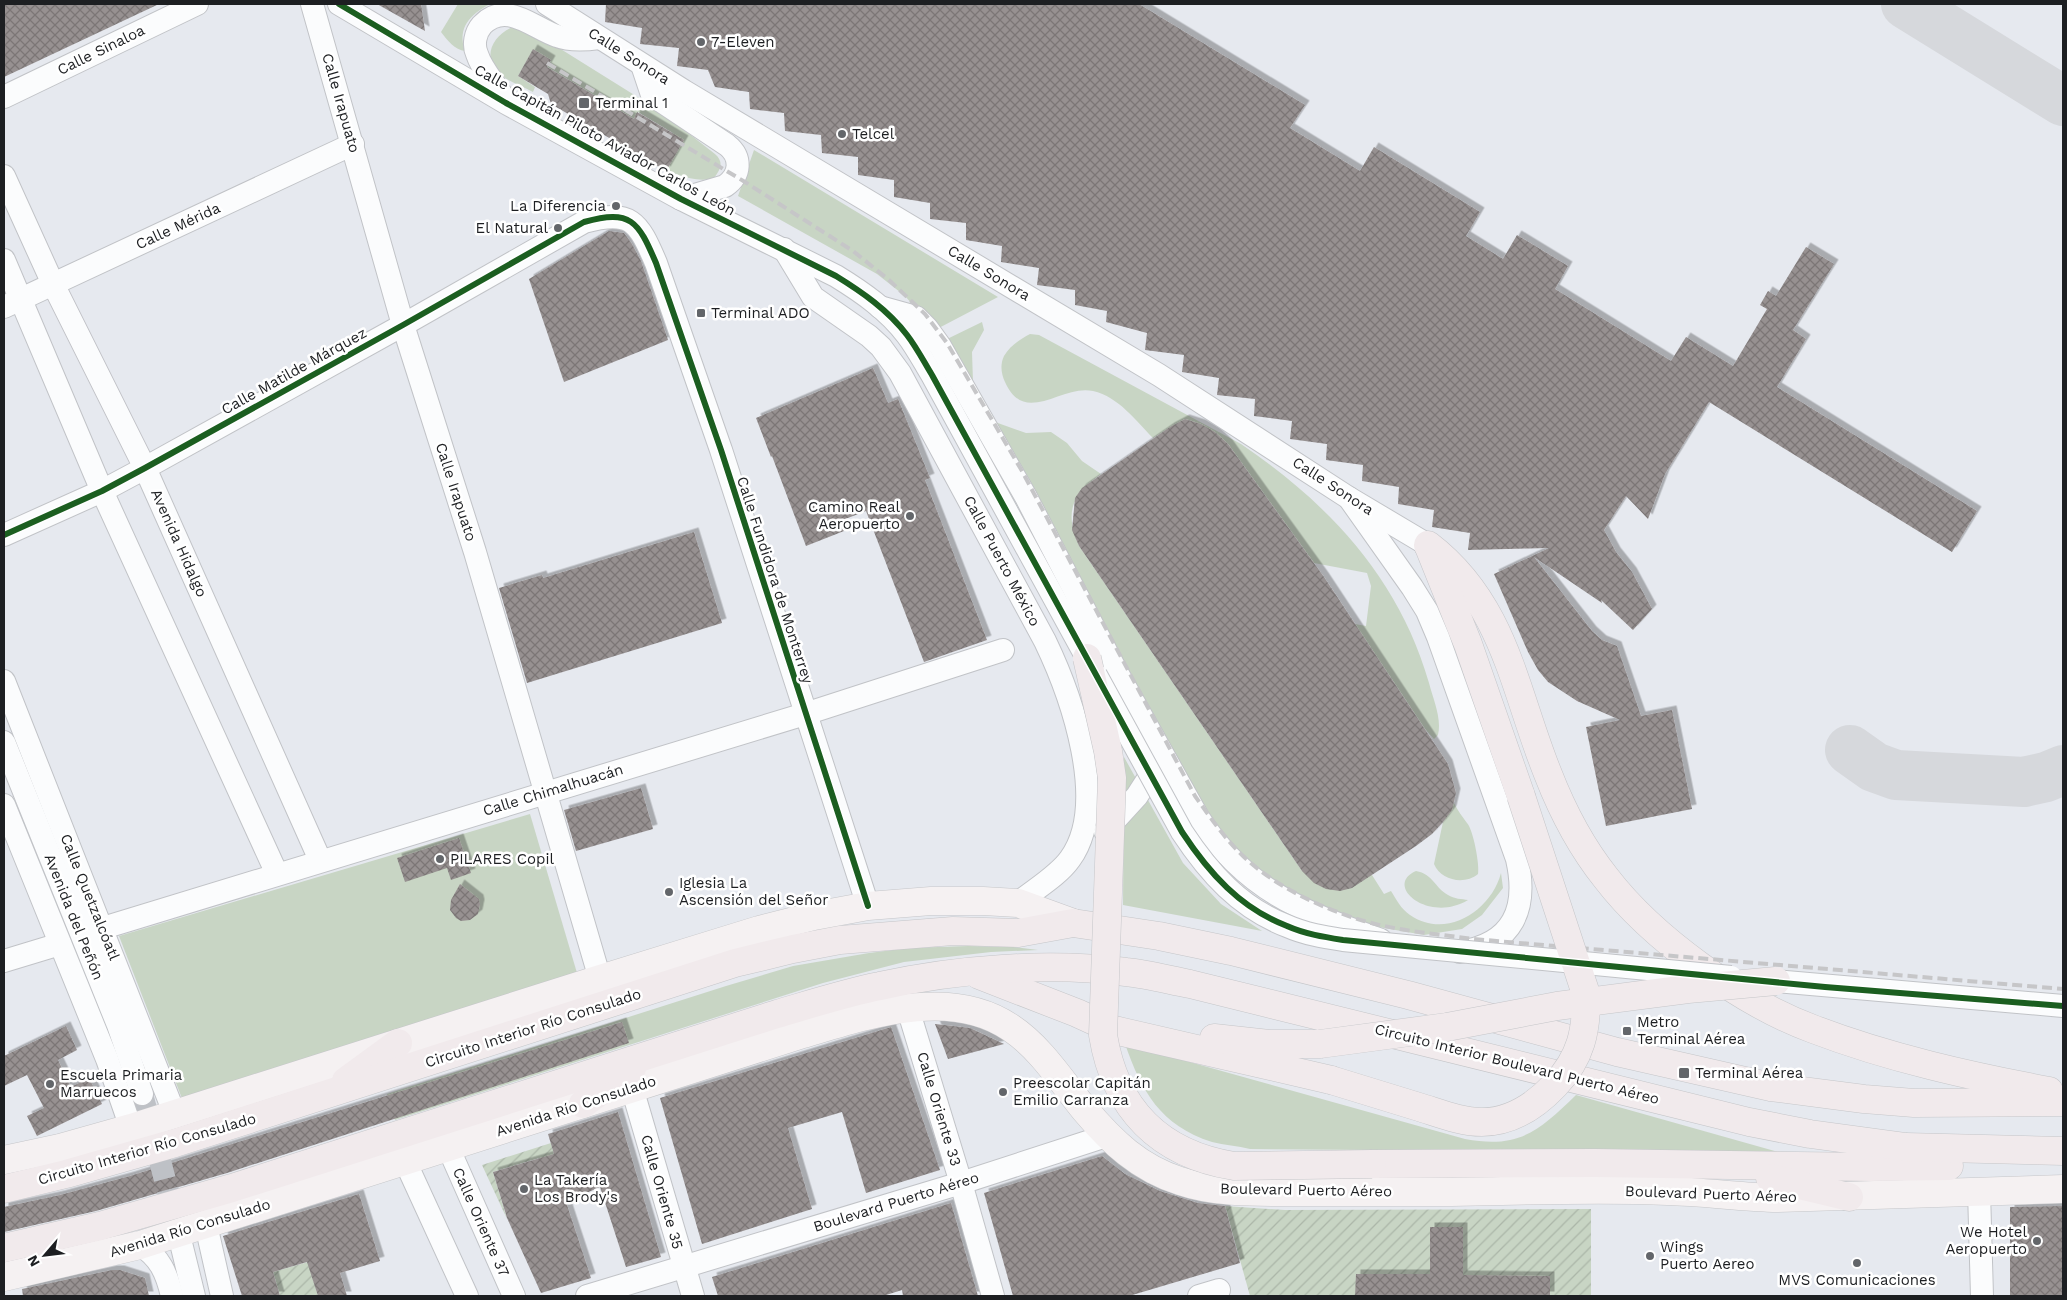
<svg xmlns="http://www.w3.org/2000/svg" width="2067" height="1300" font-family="'Work Sans',sans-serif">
<defs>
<pattern id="garden-furrows" width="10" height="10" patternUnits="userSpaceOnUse" patternTransform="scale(1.25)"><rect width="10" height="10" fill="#c8d5c4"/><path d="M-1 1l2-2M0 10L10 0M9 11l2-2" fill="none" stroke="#abb6a8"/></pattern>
<pattern id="building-cross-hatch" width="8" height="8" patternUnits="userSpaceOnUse" patternTransform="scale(1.25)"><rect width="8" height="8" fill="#979191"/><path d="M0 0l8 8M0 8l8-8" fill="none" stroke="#7b7676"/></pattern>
<filter id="shadow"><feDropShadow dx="4.5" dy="-4.5" stdDeviation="0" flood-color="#0004"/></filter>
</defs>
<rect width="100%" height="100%" fill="#e6e9ef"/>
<g fill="#c8d5c4">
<path d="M458 4H490C470 15 457 27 465 51 455 50 447 40 441 32Z"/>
<path d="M518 25 527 28 660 111 715 154C724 162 721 169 714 178 695 184 673 173 655 165L673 133 638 112 634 119 547 67 551 60 533 50 518 76 535 87 533 92C522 86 506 81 498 72 480 53 497 31 518 25Z"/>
<polygon points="754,150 998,297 935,330 905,296 877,274 738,196"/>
<polygon points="982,322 984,330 972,352 973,382 943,341"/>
<path d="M1030 334 1039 335 1241 444C1329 504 1399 578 1429 683 1433 699 1442 718 1438 735L1434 739 1425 729 1355 624 1366 626 1371 586 1367 573 1314 563 1228 444C1214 431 1203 424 1185 419L1153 438C1136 421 1119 397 1093 391 1061 384 1025 427 1005 382 1001 374 1000 364 1004 356 1010 346 1019 340 1030 334Z"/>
<path d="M995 422 1026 433 1051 432 1067 443 1082 461 1101 474C1072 495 1064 511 1079 546L1302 871 1372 875 1384 894 1391 891C1396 899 1401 909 1410 915 1446 940 1491 911 1501 873L1503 888 1482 915 1462 929 1424 935 1367 925 1300 897 1242 858 1192 794Z"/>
<polygon points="1124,757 1183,863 1221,904 1262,931 1123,905"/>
<path d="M1454 803C1458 811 1462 816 1467 823 1473 829 1480 865 1478 874 1465 885 1441 881 1434 864L1443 822Z"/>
<polygon points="530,814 577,973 183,1101 119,936"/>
<path d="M1416 871C1433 874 1435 888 1448 895 1454 899 1462 899 1468 900 1428 924 1383 885 1416 871Z"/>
<polygon points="968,946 1013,947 1038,950 991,952 904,962 823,983 395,1120 394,1118 622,1022 388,1097 387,1094 726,986 793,966 869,953 909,948"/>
<path d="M1125 1044 1465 1139C1519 1149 1539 1131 1576 1095L1782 1153 1250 1149C1238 1146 1224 1145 1212 1142 1160 1125 1142 1092 1125 1044Z"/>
</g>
<g fill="url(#garden-furrows)">
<polygon points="551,1143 554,1154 554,1205 539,1158 493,1172 507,1219 482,1165"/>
<polygon points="1225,1206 1285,1210 1591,1209 1591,1296 1250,1296"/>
<polygon points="308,1262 318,1296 280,1296 273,1272"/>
</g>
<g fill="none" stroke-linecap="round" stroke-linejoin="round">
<g stroke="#d6d8dc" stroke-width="50">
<polyline points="1906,4 2063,101"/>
<polyline points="1850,750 1874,767 1896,775 2024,782 2046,777 2063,770"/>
</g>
</g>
<g fill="url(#building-cross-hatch)" filter="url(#shadow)">
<polygon points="4,4 159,4 4,77"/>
<polygon points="377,4 421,4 425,31"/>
<polygon points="606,4 1139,4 1305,105 1290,128 1360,171 1374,147 1480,212 1466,236 1503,259 1517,235 1568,266 1555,289 1671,361 1686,337 1733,366 1767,309 1760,305 1768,291 1776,296 1806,247 1834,264 1793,330 1806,339 1777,387 1977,511 1952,552 1709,402 1665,474 1648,519 1626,496 1604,530 1616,552 1632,572 1652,609 1633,630 1601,600 1602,603 1534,557 1592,631 1602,640 1617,646 1641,716 1672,710 1692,809 1606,826 1586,727 1620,720 1577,701 1548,682 1538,670 1528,652 1494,574 1549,548 1468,550 1470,533 1432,527 1434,510 1398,504 1399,487 1362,481 1363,465 1326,460 1327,444 1290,439 1292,421 1254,416 1255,399 1217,395 1219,378 1182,372 1184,355 1145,350 1147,333 1106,322 1107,311 1075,305 1075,290 1037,285 1039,268 1001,262 1002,246 966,240 966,223 930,219 930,203 894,197 894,180 858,175 858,157 822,153 821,135 785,131 784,113 750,109 749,92 715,87 708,70 677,66 679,48 640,44 642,28 605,22"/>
<polygon points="533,49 551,60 547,67 634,119 637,112 684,140 666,171 551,104 548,94 518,76"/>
<polygon points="609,231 624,233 632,244 641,261 668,340 564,382 529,279"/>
<polygon points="873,368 888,403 898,399 930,478 925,480 987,640 924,662 866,511 840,521 844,531 806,546 772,456 771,457 756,418"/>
<polygon points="1185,419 1201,424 1215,432 1228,444 1324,577 1448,764 1456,793 1452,810 1443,822 1432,834 1416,846 1352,888 1340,891 1326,889 1314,883 1302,871 1079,546 1072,530 1075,498 1082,488 1170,427"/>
<polygon points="694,532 722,623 527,683 499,588 542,575 543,578"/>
<polygon points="641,788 653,829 576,851 564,810"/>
<polygon points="459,838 471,873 451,880 447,868 405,882 397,858"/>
<polygon points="460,884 479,899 480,904 478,914 470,920 461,921 456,918 450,910 451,900"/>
<polygon points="622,1022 629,1043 227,1173 96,1211 4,1232 4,1207 60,1195 130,1176"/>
<polygon points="935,1024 970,1028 1004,1044 948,1059"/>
<polygon points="66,1026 77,1050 58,1060 71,1087 89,1078 102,1104 37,1136 27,1116 44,1108 27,1075 4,1086 4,1056"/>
<polygon points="891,1027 940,1170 866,1193 842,1112 788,1128 812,1209 702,1244 660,1098"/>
<polygon points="618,1112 661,1257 626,1267 600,1187 566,1202 591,1278 541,1293 507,1218 493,1172 554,1154 548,1134"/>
<polygon points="1102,1156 1125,1174 1160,1191 1198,1203 1225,1206 1240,1263 1129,1296 1013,1296 984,1193"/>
<polygon points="359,1194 380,1261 340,1273 347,1296 318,1296 307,1262 273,1272 280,1296 242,1296 223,1236"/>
<polygon points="951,1203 978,1296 903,1296 902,1290 883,1296 718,1296 712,1277"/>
<polygon points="2063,1206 2063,1296 2010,1296 2010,1207"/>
<polygon points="1430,1227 1463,1227 1463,1275 1550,1276 1550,1296 1355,1296 1356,1274 1430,1274"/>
<polygon points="112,1270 120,1270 145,1278 149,1296 23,1296 22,1289"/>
</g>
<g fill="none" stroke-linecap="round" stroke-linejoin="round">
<polyline stroke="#bec1c6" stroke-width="22" stroke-dasharray="22 11" stroke-linecap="butt" points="142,1094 176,1221"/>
<defs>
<g id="minor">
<polyline points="312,4 403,325 475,552 600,979"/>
<path d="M339 4 506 103 681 199 836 276C862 292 888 310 907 335 917 348 924 362 932 375L1087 658"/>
<polyline points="547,4 684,91 1159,375 1349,498 1428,545"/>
<path d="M642 65 652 95 727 145C742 157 741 175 725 186L681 199"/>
<polyline points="4,97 197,4"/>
<path d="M503 97C495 83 482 70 477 54 473 45 475 33 482 25 506 0 533 28 557 36 570 41 585 40 599 38"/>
<polyline points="4,176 53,284 145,468 320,860"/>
<path d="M784 249 813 297 869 336 881 347 900 373 1045 641C1071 695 1110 804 1070 859 1058 876 1035 889 1018 903"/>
<polyline points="4,260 102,491 277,874"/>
<polyline points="4,307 353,144"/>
<path d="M880 307 916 317 927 328 940 346 1026 497 1118 674 1198 817C1246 891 1302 911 1381 940"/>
<path d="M1349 498 1412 587 1427 611 1438 637 1517 859C1528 908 1514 944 1460 952"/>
<path d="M4 535 102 491 145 468 403 325 584 222C631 209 638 221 656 263L721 450 868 906"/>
<polyline points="4,681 175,1115"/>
<polyline points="4,742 118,1025 142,1094"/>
<polyline points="4,805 107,1059 131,1128"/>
<polyline points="1105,831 1137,796 1160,760"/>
<polyline points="103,928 805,714 1003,650"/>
<polyline points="4,961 60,944"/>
<polyline points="1776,981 2063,1006"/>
<polyline points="908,1009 961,1183 993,1296"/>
<polyline points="632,1088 693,1296"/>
<polyline points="448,1147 514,1296"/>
<polyline points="405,1161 467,1296"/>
<polyline points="1979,1191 1982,1296"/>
<polyline points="206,1225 222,1296"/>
<polyline points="180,1239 194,1296"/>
<path d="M140 1245C160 1257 167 1274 172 1296"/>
<polyline points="587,1296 961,1183 1106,1136"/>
<polyline points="1199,1296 1219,1290"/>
</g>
<g id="major">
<polyline points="4,1160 60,1148 131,1128 600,979 759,930 814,916 868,906 931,901 983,901 1018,903 1073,923"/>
<path d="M4 1277 140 1245 803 1034C868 1015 950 986 1011 1028 1041 1048 1062 1082 1085 1110 1112 1142 1139 1168 1180 1181 1218 1194 1259 1192 1300 1192 1349 1192 1398 1192 1447 1192 1520 1191 1594 1188 1668 1191 1704 1192 1741 1197 1778 1198L2063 1189"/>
</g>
<g id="highway">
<path d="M1428 545C1505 604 1514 690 1548 774 1562 810 1582 848 1606 878 1652 938 1742 1003 1813 1029 1889 1058 1970 1076 2049 1091"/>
<polyline points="1429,547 1468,644 1521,796"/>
<polyline points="979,975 1077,1013 1114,1030 1331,1080"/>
<polyline points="1214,1038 1269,1044 1320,1044"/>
<polyline points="346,1081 398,1043"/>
<polyline points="583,1104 632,1068"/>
<polyline points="1372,1164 1595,1163 1871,1167 1949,1166"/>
<polyline points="1770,1178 1849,1197"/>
<polyline points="4,1189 66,1174 175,1143 735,963 793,949 840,940 953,931 1018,933 1073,923 1159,936 1231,951 1408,995 1617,1052 1771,1087 1864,1099 1914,1103 2063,1102"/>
<path d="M4 1248 100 1226 232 1188 777 1014C811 1004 845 993 880 986 955 969 1050 962 1126 972 1147 974 1169 980 1190 984L1749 1122 1810 1134 1906 1147 2063 1151"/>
</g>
</defs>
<use href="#minor" stroke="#c1c3c7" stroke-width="24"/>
<use href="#major" stroke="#c5c6c9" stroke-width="29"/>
<use href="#highway" stroke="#c5c6c9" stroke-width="29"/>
<use href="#minor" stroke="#fbfcfd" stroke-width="22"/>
<use href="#major" stroke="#f5f1f2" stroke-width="28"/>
<use href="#highway" stroke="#f1eaec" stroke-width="28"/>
<path stroke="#c6c6c8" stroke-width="4" stroke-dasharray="10 5" stroke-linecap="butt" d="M547 63 745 182 853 251 889 280 925 314 947 343 1022 471 1195 796C1210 817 1225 839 1243 856 1274 886 1323 909 1364 921 1399 931 1437 934 1473 939L2063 989"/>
<defs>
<path id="minor-bridge" d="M1096 675 1182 832C1209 873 1240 908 1287 926 1305 934 1324 937 1343 940L1731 977"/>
<g id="highway-bridge">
<path d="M1087 658 1108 751 1112 778 1103 1035C1115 1109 1160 1154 1234 1166L1372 1164"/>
<polyline points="1320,1044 1447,1027 1557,1006 1688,989 1776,981"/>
<path d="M1331 1080C1360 1089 1390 1098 1419 1107 1439 1113 1461 1122 1482 1122 1511 1122 1536 1105 1555 1085 1581 1058 1587 1030 1586 994L1521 796"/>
</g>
</defs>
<use href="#minor-bridge" stroke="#c1c3c7" stroke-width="24" stroke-linecap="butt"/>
<use href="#highway-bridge" stroke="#c5c6c9" stroke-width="29" stroke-linecap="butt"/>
<use href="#minor-bridge" stroke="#fbfcfd" stroke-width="22"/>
<use href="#highway-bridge" stroke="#f1eaec" stroke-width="28"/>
<defs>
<g id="cycleway">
<path d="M339 4 506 103 681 199 836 276C862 292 888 310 907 335 917 348 924 362 932 375L1182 832C1209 873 1240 908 1287 926 1305 934 1324 937 1343 940L1825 987 2063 1006"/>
<path d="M4 535 102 491 145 468 403 325 584 222C631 209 638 221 656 263L721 450 868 906"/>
</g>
</defs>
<use href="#cycleway" stroke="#fff" stroke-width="9"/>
<use href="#cycleway" stroke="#1b5e20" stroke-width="6"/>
</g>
<g fill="#63666a" stroke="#fff" stroke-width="2">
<circle cx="701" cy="42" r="5"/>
<rect x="578" y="97" width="12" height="12" rx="2.5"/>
<circle cx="842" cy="134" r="5"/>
<circle cx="616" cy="206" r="5"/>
<circle cx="558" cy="228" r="5"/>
<rect x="696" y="308" width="10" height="10" rx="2.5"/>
<circle cx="910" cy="516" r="5"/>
<circle cx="440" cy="859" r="5"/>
<circle cx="669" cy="892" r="5"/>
<rect x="1622" y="1026" width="10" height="10" rx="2.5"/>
<rect x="1678" y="1067" width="12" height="12" rx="2.5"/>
<circle cx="50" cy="1084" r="5"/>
<circle cx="1003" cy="1092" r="5"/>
<circle cx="524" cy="1189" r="5"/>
<circle cx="2037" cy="1241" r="5"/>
<circle cx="1650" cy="1256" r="5"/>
<circle cx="1857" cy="1263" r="5"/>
</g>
<g text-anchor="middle" stroke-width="5" stroke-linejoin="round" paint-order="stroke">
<g font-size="15" fill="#1d1f22" stroke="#fff" text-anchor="start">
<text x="711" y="47">7-Eleven</text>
<text x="595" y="108">Terminal 1</text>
<text x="852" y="139">Telcel</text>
<text x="606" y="211" text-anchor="end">La Diferencia</text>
<text x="548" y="233" text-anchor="end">El Natural</text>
<text x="711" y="318">Terminal ADO</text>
<text x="900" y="512" text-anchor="end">Camino Real<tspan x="900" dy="17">Aeropuerto</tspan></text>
<text x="450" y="864">PILARES Copil</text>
<text x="679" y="888">Iglesia La<tspan x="679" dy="17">Ascensión del Señor</tspan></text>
<text x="1637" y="1027">Metro<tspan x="1637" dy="17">Terminal Aérea</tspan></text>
<text x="1695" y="1078">Terminal Aérea</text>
<text x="60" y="1080">Escuela Primaria<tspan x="60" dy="17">Marruecos</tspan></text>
<text x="1013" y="1088">Preescolar Capitán<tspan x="1013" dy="17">Emilio Carranza</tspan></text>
<text x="534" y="1185">La Takería<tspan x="534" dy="17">Los Brody's</tspan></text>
<text x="2027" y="1237" text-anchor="end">We Hotel<tspan x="2027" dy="17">Aeropuerto</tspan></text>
<text x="1660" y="1252">Wings<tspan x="1660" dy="17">Puerto Aereo</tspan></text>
<text x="1857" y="1285" text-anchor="middle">MVS Comunicaciones</text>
</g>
<g font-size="15" fill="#1d1f22" stroke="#fff">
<text transform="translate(101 50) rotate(-26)" y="5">Calle Sinaloa</text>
<text transform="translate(629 56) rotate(32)" y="5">Calle Sonora</text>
<text transform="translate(341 103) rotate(74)" y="5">Calle Irapuato</text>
<text transform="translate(605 140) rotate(29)" y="5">Calle Capitán Piloto Aviador Carlos León</text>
<text transform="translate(178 226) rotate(-25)" y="5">Calle Mérida</text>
<text transform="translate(989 273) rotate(31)" y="5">Calle Sonora</text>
<text transform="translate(294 371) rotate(-29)" y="5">Calle Matilde Márquez</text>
<text transform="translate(1333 486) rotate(33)" y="5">Calle Sonora</text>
<text transform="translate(456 492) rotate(72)" y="5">Calle Irapuato</text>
<text transform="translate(179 543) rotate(66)" y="5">Avenida Hidalgo</text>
<text transform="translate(1002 561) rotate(62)" y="5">Calle Puerto México</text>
<text transform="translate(775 580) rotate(72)" y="5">Calle Fundidora de Monterrey</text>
<text transform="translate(553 790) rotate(-17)" y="5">Calle Chimalhuacán</text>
<text transform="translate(90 897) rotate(68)" y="5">Calle Quetzalcóatl</text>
<text transform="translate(74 917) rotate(68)" y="5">Avenida del Peñón</text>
<text transform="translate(533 1028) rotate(-18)" y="5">Circuito Interior Río Consulado</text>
<text transform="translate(1517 1064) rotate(14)" y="5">Circuito Interior Boulevard Puerto Aéreo</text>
<text transform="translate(576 1106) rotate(-18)" y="5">Avenida Río Consulado</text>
<text transform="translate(939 1109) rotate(73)" y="5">Calle Oriente 33</text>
<text transform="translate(147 1149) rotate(-16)" y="5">Circuito Interior Río Consulado</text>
<text transform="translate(1306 1190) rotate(1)" y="5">Boulevard Puerto Aéreo</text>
<text transform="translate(662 1192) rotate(74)" y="5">Calle Oriente 35</text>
<text transform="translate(1711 1194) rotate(2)" y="5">Boulevard Puerto Aéreo</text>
<text transform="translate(896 1202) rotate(-17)" y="5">Boulevard Puerto Aéreo</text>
<text transform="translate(481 1222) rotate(66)" y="5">Calle Oriente 37</text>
<text transform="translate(190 1228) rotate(-17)" y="5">Avenida Río Consulado</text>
</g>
</g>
<rect width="2067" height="1300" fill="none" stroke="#1d1f22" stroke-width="10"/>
<g transform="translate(45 1255) rotate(242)" stroke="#ffffff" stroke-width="4" paint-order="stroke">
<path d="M0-4L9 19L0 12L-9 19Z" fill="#1d1f22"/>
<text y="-8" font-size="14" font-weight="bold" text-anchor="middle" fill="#1d1f22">N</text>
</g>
</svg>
